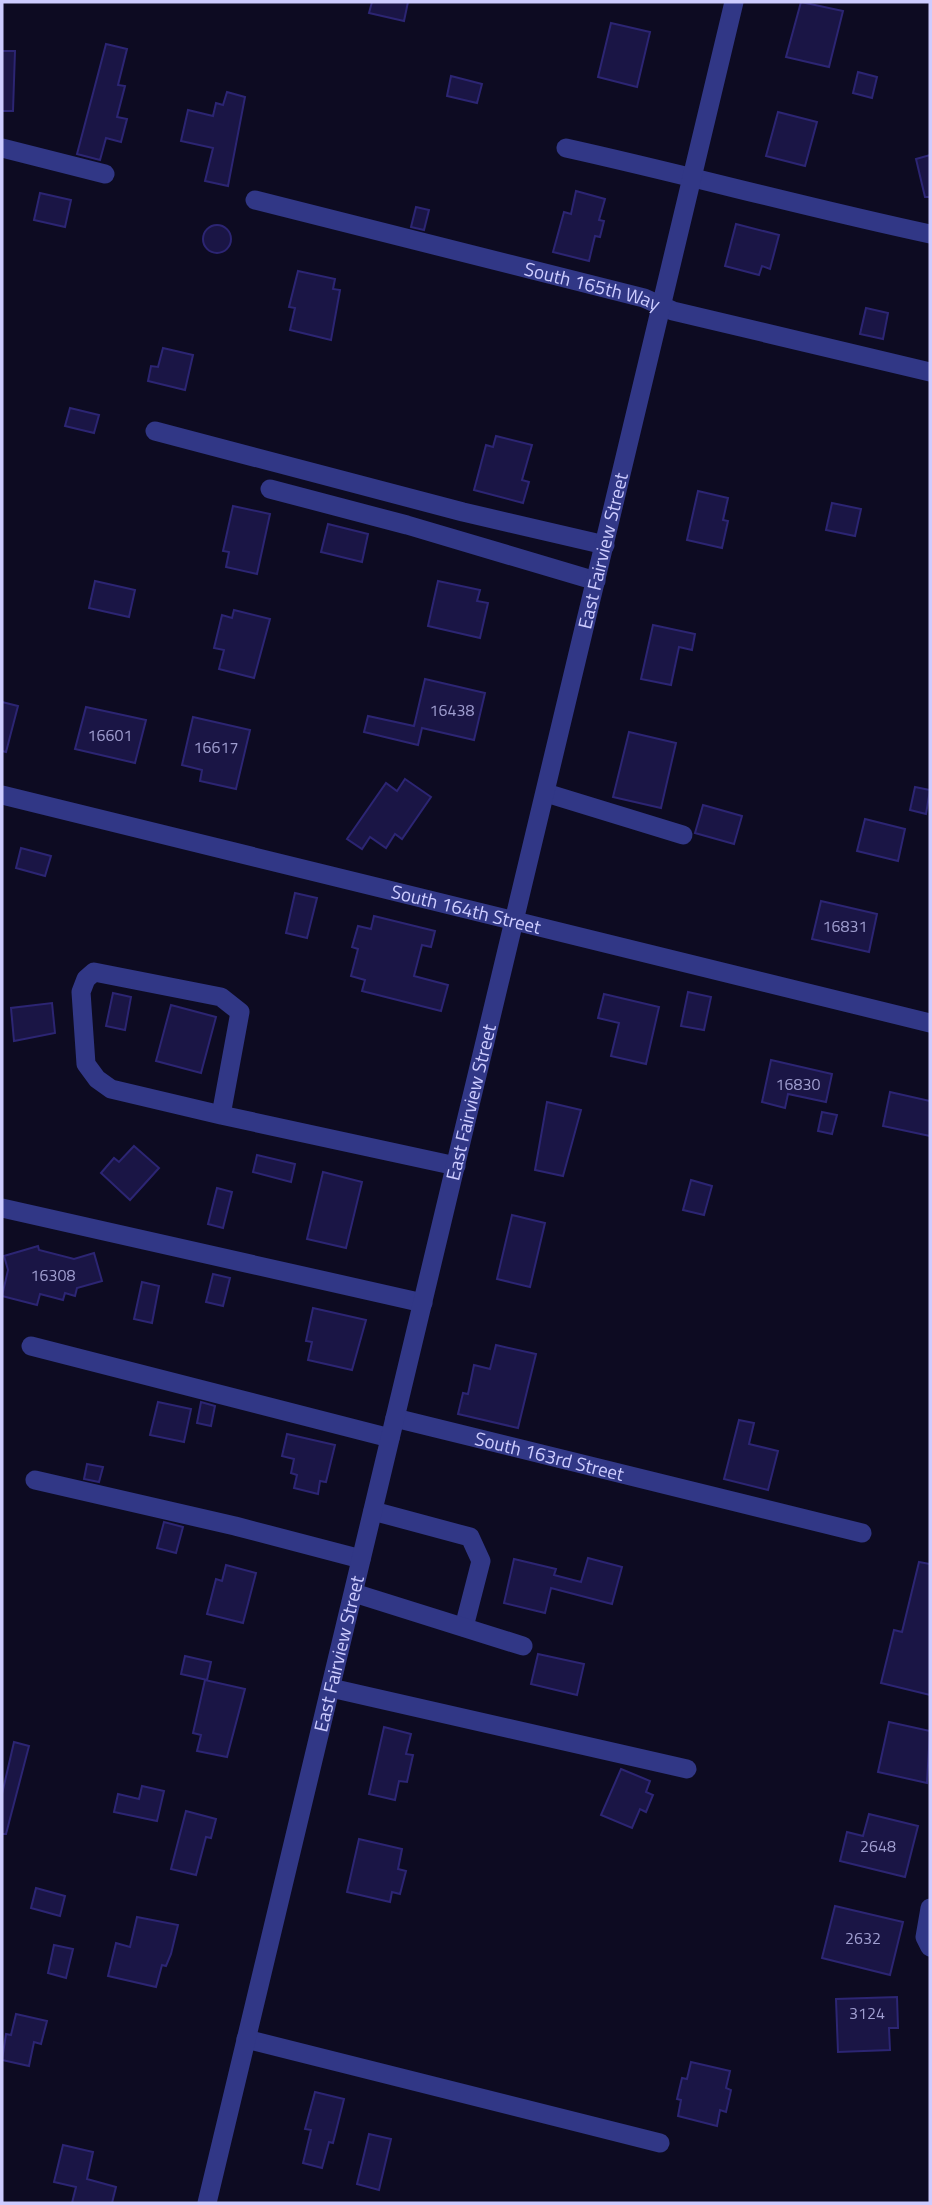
<svg xmlns="http://www.w3.org/2000/svg" width="932" height="2205" font-family="'Titillium Web',sans-serif">
<rect width="100%" height="100%" fill="#0d0b22"/>
<g fill="#1a1545" stroke="#2c2573" stroke-width="2">
<polygon points="372,2 408,2 404,21 369,13"/>
<polygon points="801,2 843,11 829,67 786,57"/>
<polygon points="611,23 650,32 637,87 598,77"/>
<polygon points="106,44 127,49 118,85 125,86 117,117 127,119 121,142 106,138 100,160 77,154"/>
<polygon points="2,51 15,51 13,111 2,111"/>
<polygon points="858,72 877,77 872,98 853,93"/>
<polygon points="451,76 482,84 477,103 447,96"/>
<polygon points="227,92 245,97 228,186 205,181 213,148 181,141 188,110 213,116 216,103 223,105"/>
<polygon points="778,112 817,122 805,166 766,156"/>
<polygon points="930,155 930,197 925,197 916,159"/>
<polygon points="576,191 605,199 599,220 604,221 600,237 595,236 589,261 553,252 564,212 571,214"/>
<polygon points="40,193 71,200 65,227 34,220"/>
<polygon points="416,207 429,210 424,230 411,227"/>
<polygon points="736,224 779,235 770,269 762,266 759,275 725,266"/>
<circle cx="217" cy="239" r="14"/>
<polygon points="298,271 335,279 333,289 340,290 331,340 290,330 295,308 289,307"/>
<polygon points="866,308 888,313 883,339 860,334"/>
<polygon points="163,348 193,355 185,390 148,381 151,366 158,367"/>
<polygon points="70,408 99,415 94,433 65,426"/>
<polygon points="496,436 532,445 522,480 529,482 523,503 474,490 486,445 493,447"/>
<polygon points="698,491 728,498 723,520 728,521 722,548 687,540"/>
<polygon points="832,503 861,509 855,536 826,530"/>
<polygon points="233,506 270,514 257,574 226,567 229,552 223,551"/>
<polygon points="328,524 368,534 362,562 321,552"/>
<polygon points="95,581 135,590 129,617 89,608"/>
<polygon points="438,581 480,590 477,601 488,603 480,638 428,626"/>
<polygon points="234,610 270,619 254,678 219,669 224,650 214,648 222,615 232,618"/>
<polygon points="653,625 695,634 692,650 679,647 671,685 641,679"/>
<polygon points="425,679 485,693 474,740 422,728 418,745 364,732 368,716 414,726"/>
<polygon points="2,702 18,706 6,752 2,751"/>
<polygon points="86,707 146,720 135,763 75,749"/>
<polygon points="193,717 250,730 236,789 200,781 202,770 182,765"/>
<polygon points="629,732 676,743 661,808 613,797"/>
<polygon points="405,779 431,797 402,839 395,834 386,848 370,837 362,849 347,839 386,783 397,791"/>
<polygon points="915,787 930,790 926,814 910,810"/>
<polygon points="703,805 742,816 734,844 695,833"/>
<polygon points="865,819 905,829 898,861 857,851"/>
<polygon points="21,848 51,856 45,876 16,868"/>
<polygon points="295,893 317,898 307,938 286,933"/>
<polygon points="821,901 877,914 869,952 812,939"/>
<polygon points="374,916 435,931 431,947 422,945 414,976 448,985 441,1011 362,991 365,980 351,976 358,949 352,947 358,926 371,929"/>
<polygon points="688,992 711,997 704,1030 681,1026"/>
<polygon points="113,993 131,997 125,1030 106,1026"/>
<polygon points="604,994 659,1007 646,1064 611,1056 619,1023 598,1018"/>
<polygon points="52,1003 55,1033 14,1041 11,1008"/>
<polygon points="171,1005 216,1017 201,1073 156,1061"/>
<polygon points="771,1060 832,1074 826,1102 788,1094 785,1108 762,1102"/>
<polygon points="890,1092 930,1101 930,1136 883,1126"/>
<polygon points="547,1102 581,1110 563,1176 535,1170"/>
<polygon points="822,1112 837,1115 832,1134 818,1131"/>
<polygon points="134,1146 159,1168 130,1200 101,1173 114,1158 119,1162"/>
<polygon points="257,1155 295,1164 291,1182 253,1172"/>
<polygon points="323,1172 362,1182 346,1248 307,1239"/>
<polygon points="691,1180 712,1186 704,1215 683,1210"/>
<polygon points="217,1188 232,1192 223,1228 208,1224"/>
<polygon points="512,1215 545,1223 530,1287 497,1279"/>
<polygon points="38,1246 39,1250 74,1259 94,1253 102,1281 77,1288 75,1296 65,1293 63,1300 40,1294 37,1305 2,1296 8,1270 4,1256"/>
<polygon points="213,1274 230,1278 223,1306 206,1302"/>
<polygon points="142,1282 159,1286 152,1323 134,1319"/>
<polygon points="313,1308 366,1320 352,1370 308,1360 312,1342 306,1341"/>
<polygon points="496,1345 536,1354 518,1428 458,1414 463,1393 468,1394 474,1365 490,1369"/>
<polygon points="158,1402 191,1409 184,1442 150,1435"/>
<polygon points="201,1402 215,1406 211,1426 197,1423"/>
<polygon points="739,1420 754,1423 749,1444 778,1451 768,1490 724,1479"/>
<polygon points="287,1434 335,1445 326,1482 320,1481 318,1494 294,1488 297,1475 291,1473 294,1459 282,1456"/>
<polygon points="87,1464 103,1467 99,1482 84,1479"/>
<polygon points="164,1522 183,1527 176,1553 157,1548"/>
<polygon points="588,1558 622,1567 612,1604 551,1588 545,1613 504,1603 514,1559 556,1569 554,1575 581,1582"/>
<polygon points="919,1562 930,1564 930,1695 881,1683 894,1630 902,1632"/>
<polygon points="226,1565 256,1573 243,1623 207,1614 216,1579 222,1581"/>
<polygon points="538,1654 584,1664 577,1695 531,1684"/>
<polygon points="185,1656 211,1662 207,1680 181,1674"/>
<polygon points="205,1680 245,1689 227,1757 197,1751 201,1735 193,1733"/>
<polygon points="889,1722 930,1731 927,1783 878,1772"/>
<polygon points="384,1727 411,1734 406,1754 413,1755 407,1782 399,1781 395,1800 369,1794"/>
<polygon points="14,1742 29,1746 6,1834 2,1834 2,1794"/>
<polygon points="621,1769 650,1781 646,1792 653,1795 646,1812 640,1809 632,1828 601,1815"/>
<polygon points="142,1786 164,1791 157,1821 114,1812 118,1794 139,1799"/>
<polygon points="186,1811 216,1819 211,1838 206,1837 196,1875 171,1869"/>
<polygon points="869,1814 918,1826 905,1877 840,1861 847,1832 863,1836"/>
<polygon points="359,1839 402,1849 398,1869 406,1871 400,1894 392,1892 390,1902 347,1892"/>
<polygon points="36,1888 65,1896 60,1916 31,1908"/>
<polygon points="835,1906 903,1922 890,1975 822,1958"/>
<polygon points="137,1917 178,1925 171,1954 166,1966 162,1965 156,1987 108,1976 116,1943 130,1947"/>
<polygon points="54,1945 73,1949 66,1978 48,1973"/>
<polygon points="897,1997 898,2028 889,2028 890,2050 838,2052 836,1999"/>
<polygon points="16,2014 47,2021 41,2044 34,2042 29,2066 2,2060 6,2034 11,2035"/>
<polygon points="691,2062 730,2071 726,2088 731,2090 726,2112 720,2110 717,2126 678,2116 681,2100 677,2099 682,2078 687,2079"/>
<polygon points="315,2092 344,2099 333,2143 329,2142 322,2168 303,2163 311,2130 305,2129"/>
<polygon points="369,2134 391,2139 379,2190 357,2184"/>
<polygon points="63,2145 93,2152 87,2179 116,2187 112,2203 72,2203 76,2187 54,2182"/>
</g>
<g fill="none" stroke-linecap="round" stroke-linejoin="round">
<g stroke="#313786" stroke-width="19">
<polyline points="2,148 105,174"/>
<path d="M566 148C688 175 808 208 930 234"/>
<path id="s1" d="M255 200 644 298 673 311 930 372"/>
<polyline points="155,431 463,512 605,545"/>
<polyline points="270,489 407,525 596,581"/>
<polyline points="546,793 683,835"/>
<path id="s2" d="M2 795 930 1023"/>
<polyline points="221,1115 111,1089 97,1079 86,1064 81,992 86,979 94,972 221,997 240,1012 221,1115 456,1166"/>
<polyline points="2,1208 423,1303"/>
<polyline points="31,1346 390,1438"/>
<path id="s3" d="M395 1418 862 1533"/>
<polyline points="35,1480 235,1526 361,1559"/>
<polyline points="373,1511 470,1537 481,1561 464,1627"/>
<polyline points="354,1593 523,1646"/>
<polyline points="331,1688 687,1769"/>
<polyline points="930,1908 925,1937 930,1947"/>
<polyline points="246,2039 660,2143"/>
<path id="s4" d="M207 2203 734 2"/>
</g>
</g>
<g text-anchor="middle" stroke-width="5" stroke-linejoin="round" paint-order="stroke">
<g font-size="16" fill="#a09ed0">
<text x="452" y="716">16438</text>
<text x="110" y="741">16601</text>
<text x="216" y="753">16617</text>
<text x="845" y="932">16831</text>
<text x="798" y="1090">16830</text>
<text x="53" y="1281">16308</text>
<text x="878" y="1852">2648</text>
<text x="863" y="1944">2632</text>
<text x="867" y="2019">3124</text>
</g>
<g font-size="19" fill="#cdccff" stroke="#0d0b22">
<text dy="7" stroke="none"><textPath href="#s1" startOffset="348">South 165th Way</textPath></text>
<text dy="7" stroke="none"><textPath href="#s4" startOffset="1699">East Fairview Street</textPath></text>
<text dy="7" stroke="none"><textPath href="#s2" startOffset="478">South 164th Street</textPath></text>
<text dy="7" stroke="none"><textPath href="#s4" startOffset="1132">East Fairview Street</textPath></text>
<text dy="7" stroke="none"><textPath href="#s3" startOffset="159">South 163rd Street</textPath></text>
<text dy="7" stroke="none"><textPath href="#s4" startOffset="565">East Fairview Street</textPath></text>
</g>
</g>
<rect width="932" height="2205" fill="none" stroke="#cdccff" stroke-width="7"/>
</svg>
